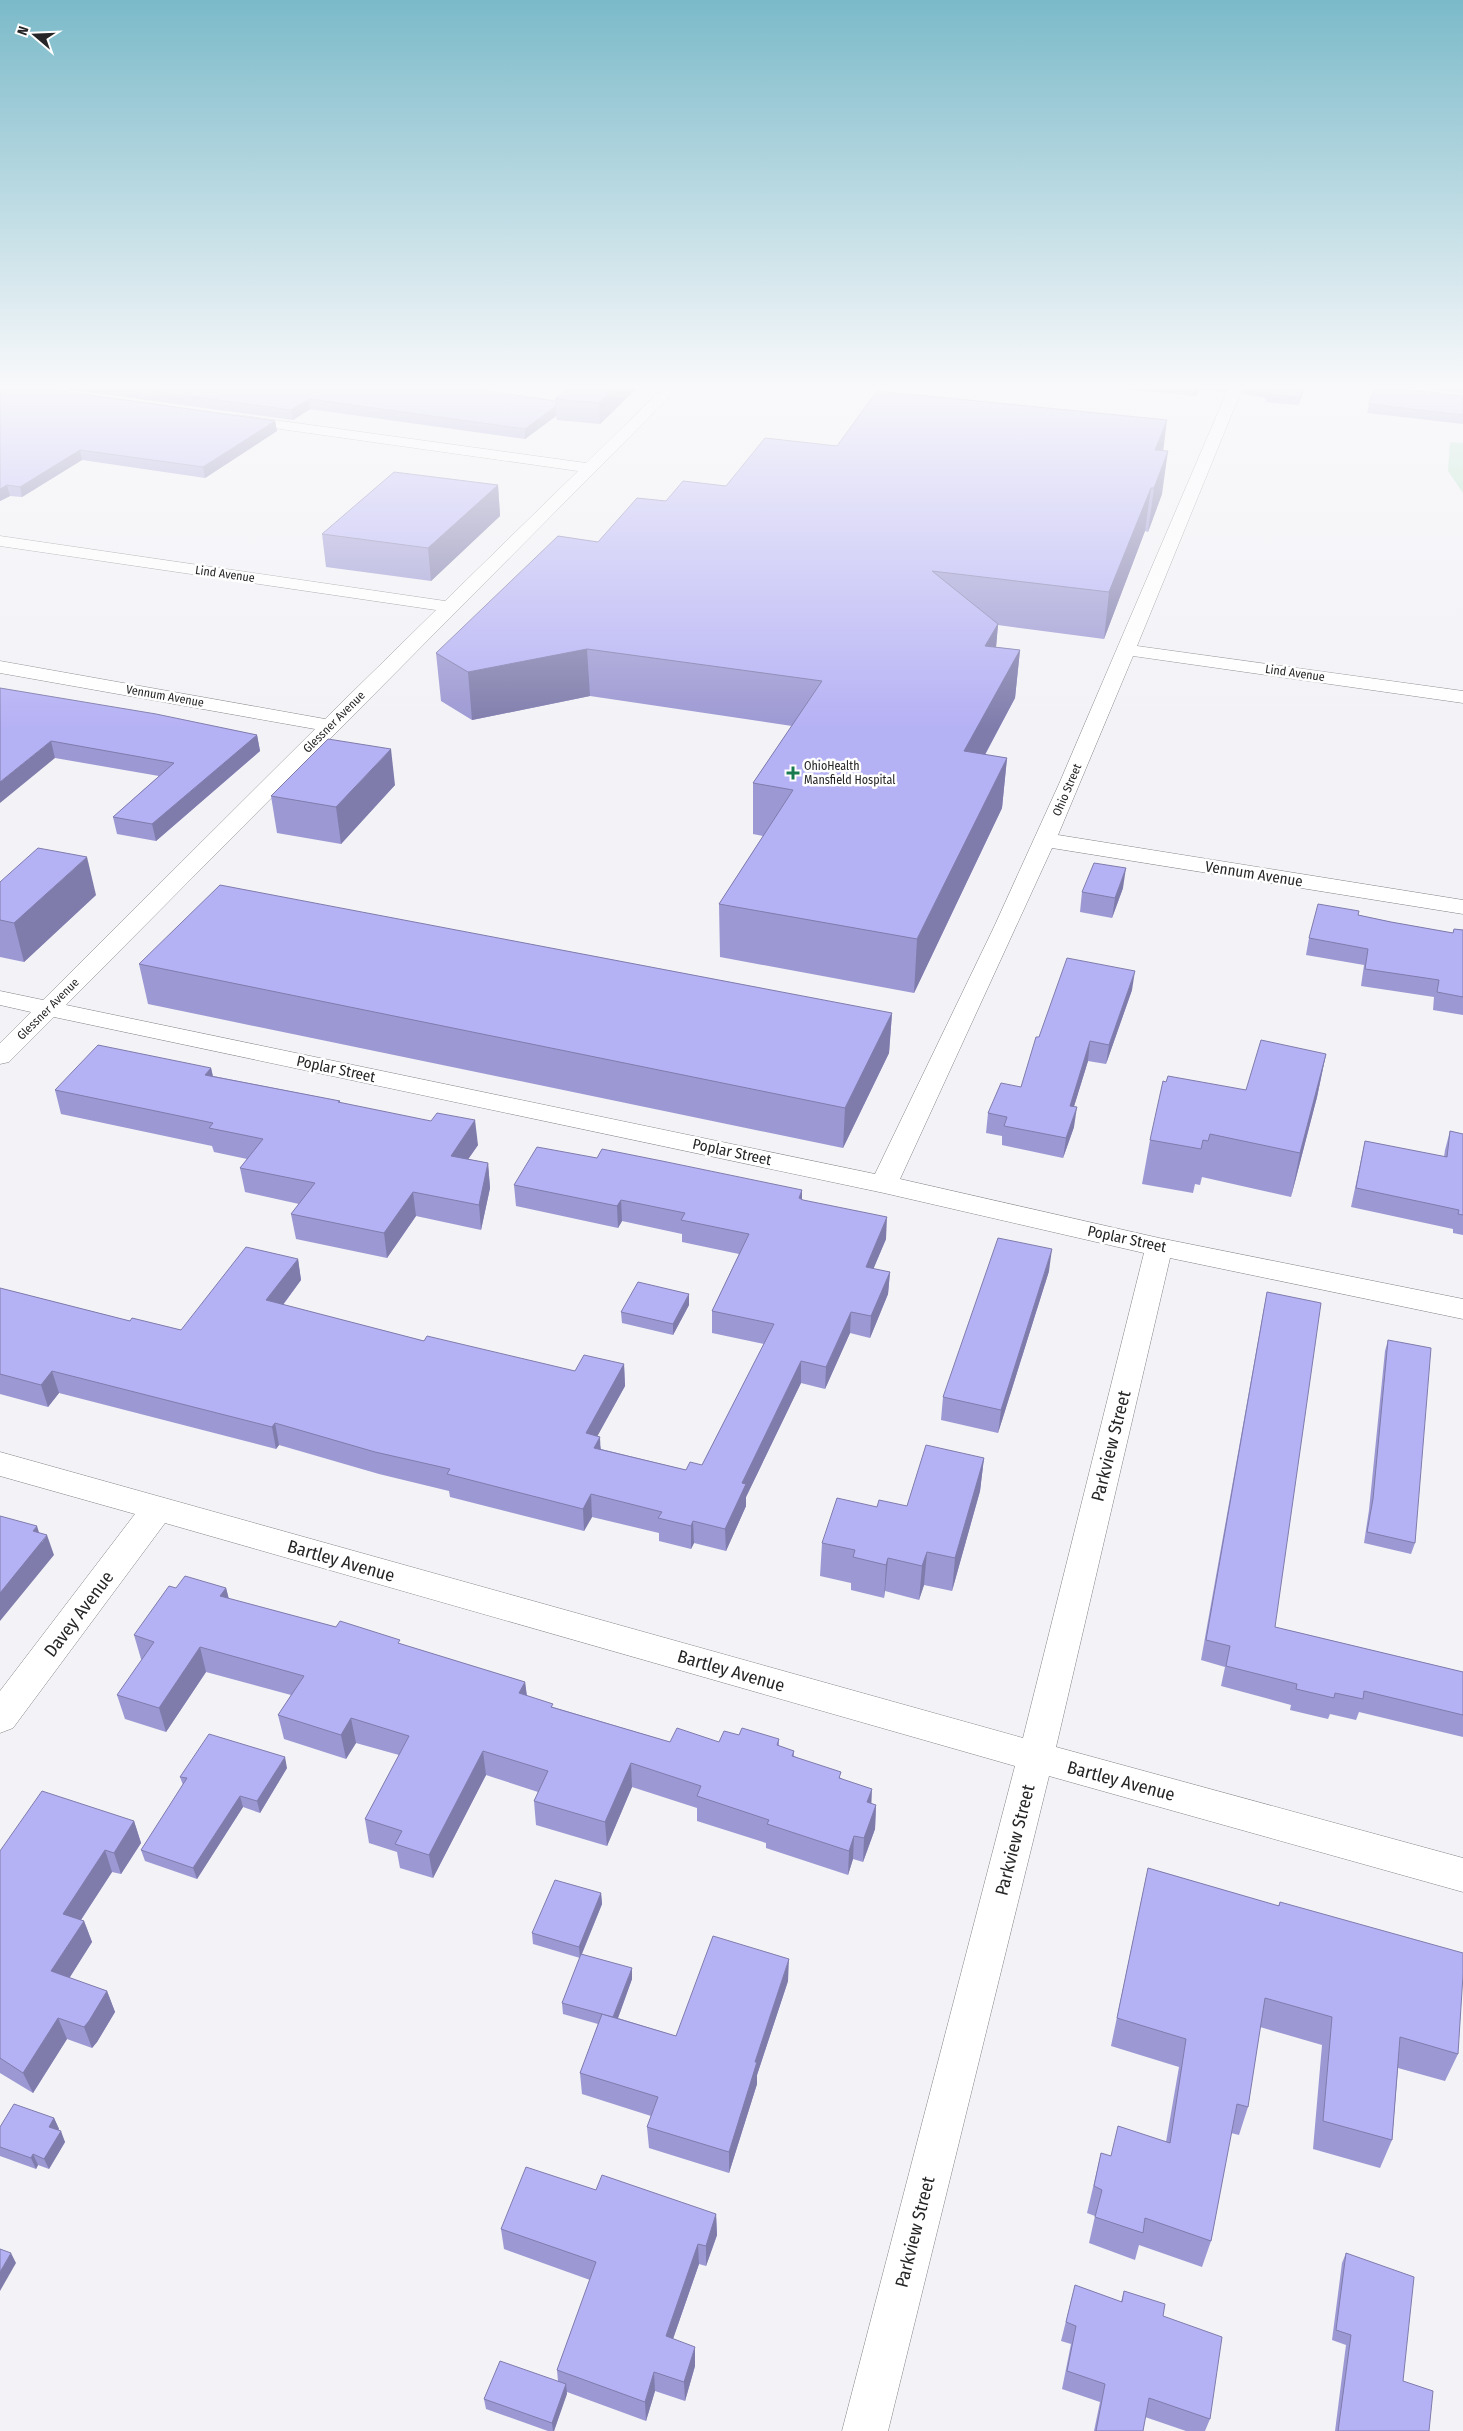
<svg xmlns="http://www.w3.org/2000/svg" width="1463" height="2431" font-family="'Fira Sans Condensed',sans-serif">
<rect width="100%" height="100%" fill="#f2f2f7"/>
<polygon fill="#b5e2c8" points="1450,442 1463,443 1463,493 1448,471"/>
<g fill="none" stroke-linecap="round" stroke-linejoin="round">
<defs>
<polygon id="minor" points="662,389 677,389 66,1005 875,1174 994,927 1059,784 1228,389 1242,389 1137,646 1463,691 1463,703 1133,656 1058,835 1463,900 1463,914 1052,848 900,1179 1159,1238 1463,1299 1463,1319 1170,1258 1056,1747 1463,1858 1463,1892 1049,1776 888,2431 842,2431 1015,1766 165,1523 13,1728 0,1733 0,1691 135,1514 0,1476 0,1452 1023,1738 1144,1253 884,1193 54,1017 9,1062 0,1064 0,1043 31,1012 0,1005 0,991 43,1000 315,729 0,673 0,661 325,719 436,610 0,546 0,536 445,601 578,471 238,423 233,422 231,419 233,416 238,415 586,463"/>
</defs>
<use href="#minor" stroke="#838387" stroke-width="1"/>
<use href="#minor" fill="#fff" fill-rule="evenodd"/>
</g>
<g fill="#9c98d3">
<polygon points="0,389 275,421 277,431 205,478 82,460 22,497 10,496 0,501"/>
<polygon points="65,389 474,389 556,401 555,399 566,389 636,389 600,424 557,420 556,416 525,439 310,409 293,420"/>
<polygon points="1123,389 1227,389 1225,392 1200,389 1197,395 1193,396"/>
<polygon points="1243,389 1305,389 1298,405 1266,402 1266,398 1242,394"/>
<polygon points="1428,389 1463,389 1463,393"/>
<polygon points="1463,396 1463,424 1367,413 1369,404"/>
<polygon points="837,446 1163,451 1162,494 1148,532 1145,531 1104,639 998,625 996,647 1020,650 1015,698 985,755 1007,758 1002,808 914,993 720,957 719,904 763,836 753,834 753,783 792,726 590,696 472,720 441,701 436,653 598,542 666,501 726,486"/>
<polygon points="498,485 500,516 431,581 326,567 322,534"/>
<polygon points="0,688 257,735 260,751 156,841 117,834 113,817 159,776 55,758"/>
<polygon points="395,785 341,844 277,833 271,796"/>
<polygon points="0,882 96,895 24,962 0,957"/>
<polygon points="1123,888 1112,918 1080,912 1082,892"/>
<polygon points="1358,915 1391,922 1453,933 1454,929 1463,930 1463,1015 1433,1010 1434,997 1361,986 1364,965 1306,955 1309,938"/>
<polygon points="139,964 892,1013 889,1053 843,1148 148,1004"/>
<polygon points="1132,990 1106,1064 1088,1061 1074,1106 1074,1127 1063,1158 1002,1145 1002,1136 986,1133 988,1113 1021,1087 1039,1037"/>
<polygon points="1326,1054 1317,1097 1291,1197 1202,1177 1200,1185 1195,1184 1193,1193 1142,1184 1150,1140 1246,1090"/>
<polygon points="211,1068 213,1076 340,1101 340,1103 478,1145 468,1159 488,1163 490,1188 481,1230 416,1216 387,1258 296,1239 291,1214 299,1204 245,1192 240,1168 247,1159 214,1152 212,1146 61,1114 55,1090"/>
<polygon points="1450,1131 1463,1134 1463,1235 1453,1233 1453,1229 1351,1207 1365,1141 1444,1157 1445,1150"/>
<polygon points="514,1185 802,1200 886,1239 873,1269 890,1272 888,1294 870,1338 850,1333 825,1389 801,1383 746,1497 746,1506 726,1551 694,1543 691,1549 659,1541 659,1533 592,1517 584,1531 450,1497 449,1491 379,1474 279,1445 276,1449 59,1393 48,1407 0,1394 0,1288 130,1321 181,1330 298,1259 301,1280 283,1305 424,1341 575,1371 624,1364 625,1386 597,1436 601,1449 686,1470 702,1465 764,1344 712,1333 712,1311 739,1254 682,1242 682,1234 622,1221 618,1228 516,1206"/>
<polygon points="1049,1271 998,1433 941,1420 943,1397"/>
<polygon points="1267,1292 1275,1627 1463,1672 1463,1737 1359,1712 1356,1720 1330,1714 1328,1719 1290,1710 1291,1705 1221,1686 1225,1667 1201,1660 1263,1313"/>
<polygon points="689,1305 673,1335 622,1323 621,1312"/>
<polygon points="1388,1340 1415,1543 1411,1554 1364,1543 1369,1510 1385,1351"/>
<polygon points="984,1458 980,1491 952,1591 924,1585 919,1600 885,1591 884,1598 851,1590 851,1583 820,1576 822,1543 877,1507 907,1506"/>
<polygon points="176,1588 226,1588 229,1599 401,1644 525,1682 527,1696 553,1707 670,1742 719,1742 739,1735 779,1739 779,1746 794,1751 794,1756 841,1778 871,1804 876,1805 875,1829 863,1862 853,1859 848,1875 766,1848 766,1843 697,1821 697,1808 632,1787 607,1846 536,1825 534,1801 538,1792 486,1775 433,1878 400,1868 397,1852 369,1843 365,1819 399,1755 356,1743 346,1759 284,1739 278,1715 291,1695 206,1672 166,1732 125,1719 117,1695 142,1660 141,1659 134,1635"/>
<polygon points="287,1768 260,1813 243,1807 197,1879 145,1861 141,1850 183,1785 180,1777"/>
<polygon points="134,1821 141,1843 121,1874 112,1872 81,1920 84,1921 92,1942 69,1978 107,1991 115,2012 97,2042 92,2048 67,2039 33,2093 0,2073 0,1851"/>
<polygon points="1148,1868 1278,1906 1280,1902 1458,2054 1445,2081 1398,2068 1392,2140 1380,2168 1313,2149 1322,2045 1260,2027 1248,2107 1239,2135 1231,2133 1211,2241 1202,2267 1139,2245 1135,2260 1089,2243 1095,2216 1087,2213 1101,2153 1111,2156 1166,2142 1179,2067 1111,2046"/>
<polygon points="601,1893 602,1904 582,1954 632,1979 618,2018 676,2036 788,1981 757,2075 757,2084 729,2173 649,2148 647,2127 651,2116 582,2094 580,2073 598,2024 563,2014 562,2003 580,1958 533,1944 532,1933"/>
<polygon points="54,2118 59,2129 58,2130 65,2142 49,2169 38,2165 36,2169 0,2156 0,2127"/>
<polygon points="596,2190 716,2214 717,2235 706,2266 699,2264 673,2339 695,2366 685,2401 655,2391 646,2421 567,2392 554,2431 548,2431 486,2409 484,2399 558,2381 557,2370 590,2280 504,2249 501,2229"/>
<polygon points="1346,2253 1403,2381 1429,2431 1335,2431 1346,2345 1332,2340 1342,2263"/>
<polygon points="1075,2285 1121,2302 1124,2291 1163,2316 1210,2419 1205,2431 1186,2431 1145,2417 1143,2431 1094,2431 1100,2402 1062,2389 1071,2344 1061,2341"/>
</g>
<g fill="#7f7cac">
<polygon points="614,389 636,389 600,424 599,403"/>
<polygon points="1194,389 1200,389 1197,395 1193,396"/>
<polygon points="1303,389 1305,389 1298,405 1300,397"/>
<polygon points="309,399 310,409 293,420 291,410"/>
<polygon points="556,406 556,416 525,439 525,429"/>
<polygon points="1167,420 1162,461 1151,488 1145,531 1104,639 1109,592 1155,450"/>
<polygon points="275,421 277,431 205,478 203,467"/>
<polygon points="80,450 82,460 22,497 20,487"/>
<polygon points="1168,451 1162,494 1148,532 1154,488"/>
<polygon points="7,485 10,496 0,501 0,489"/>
<polygon points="498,485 500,516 431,581 428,548"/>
<polygon points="998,624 994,671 985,646"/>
<polygon points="587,649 590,696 472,720 468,672"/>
<polygon points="1020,650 1015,698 960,801 964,751"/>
<polygon points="257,735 260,751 156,841 152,824"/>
<polygon points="51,741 55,758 0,803 0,782"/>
<polygon points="391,749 395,785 341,844 336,807"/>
<polygon points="1007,758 1002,808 914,993 917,939"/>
<polygon points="87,857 96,895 24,962 14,923"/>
<polygon points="1126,868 1123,888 1112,918 1115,898"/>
<polygon points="1135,971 1132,990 1106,1064 1109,1045"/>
<polygon points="892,1013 889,1053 843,1148 845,1108"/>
<polygon points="1090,1041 1088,1061 1068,1126 1070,1106"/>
<polygon points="1326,1054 1317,1097 1291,1197 1300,1153"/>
<polygon points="211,1068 216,1092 205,1075"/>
<polygon points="1077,1107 1074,1127 1063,1158 1066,1138"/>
<polygon points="475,1120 478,1145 454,1180 451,1156"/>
<polygon points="488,1163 490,1188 481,1230 479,1205"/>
<polygon points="802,1190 802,1211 799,1198"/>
<polygon points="413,1192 416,1216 387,1258 384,1233"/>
<polygon points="621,1200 622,1221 618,1228 617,1206"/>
<polygon points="887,1217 886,1239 865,1289 866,1267"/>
<polygon points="1052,1249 1049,1271 998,1433 1001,1410"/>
<polygon points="298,1259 301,1280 270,1322 266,1300"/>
<polygon points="890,1272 888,1294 870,1338 871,1316"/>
<polygon points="689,1294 689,1305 673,1335 673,1324"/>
<polygon points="851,1312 850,1333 825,1389 826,1367"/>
<polygon points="801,1361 801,1383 746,1497 746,1506 726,1551 725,1529 742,1483"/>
<polygon points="624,1364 625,1386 587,1455 586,1433"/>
<polygon points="52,1371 59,1393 48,1407 41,1385"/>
<polygon points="275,1423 279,1445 276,1449 272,1427"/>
<polygon points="600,1437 601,1459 594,1448"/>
<polygon points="984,1458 980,1491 952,1591 955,1558"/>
<polygon points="591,1494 592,1517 584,1531 583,1509"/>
<polygon points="693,1521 694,1543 691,1549 691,1526"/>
<polygon points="37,1526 42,1542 47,1535 54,1555 0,1621 0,1593 33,1531"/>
<polygon points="927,1552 924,1585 919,1600 922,1566"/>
<polygon points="888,1558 885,1591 884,1598 886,1565"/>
<polygon points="226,1588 232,1612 220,1596"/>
<polygon points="200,1647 206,1672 166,1732 159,1708"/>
<polygon points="525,1682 528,1706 519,1693"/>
<polygon points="351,1718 356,1743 346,1759 341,1735"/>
<polygon points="483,1751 486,1775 433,1878 429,1855"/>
<polygon points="285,1757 287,1768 260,1813 257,1801"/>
<polygon points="631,1763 632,1787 607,1846 605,1822"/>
<polygon points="872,1789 871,1813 867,1802"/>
<polygon points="240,1796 243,1807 197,1879 193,1868"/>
<polygon points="876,1805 875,1829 863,1862 864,1838"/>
<polygon points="134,1821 141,1843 121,1874 114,1853"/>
<polygon points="854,1836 853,1859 848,1875 849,1851"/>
<polygon points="105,1850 112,1872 71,1935 63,1914"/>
<polygon points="601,1893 602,1904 580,1958 579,1947"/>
<polygon points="84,1921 92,1942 60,1993 51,1971"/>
<polygon points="789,1959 788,1981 757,2075 757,2084 729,2173 729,2152 755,2062"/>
<polygon points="632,1968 632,1979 614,2029 613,2018"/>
<polygon points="107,1991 115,2012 97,2042 92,2048 84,2027"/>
<polygon points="58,2018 67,2039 33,2093 23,2073"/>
<polygon points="54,2118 59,2129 54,2138 49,2127"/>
<polygon points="61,2131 65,2142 49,2169 44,2159"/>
<polygon points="33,2154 38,2165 36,2169 31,2158"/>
<polygon points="716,2214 717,2235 706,2266 706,2246"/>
<polygon points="698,2244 699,2264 667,2356 666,2336"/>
<polygon points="11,2253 16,2263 0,2291 0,2272"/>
<polygon points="695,2347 695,2366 685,2401 684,2382"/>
<polygon points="654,2372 655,2391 646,2421 645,2402"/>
<polygon points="566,2384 567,2394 554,2431 553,2431 552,2423"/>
</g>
<g fill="#b5b1f5" stroke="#7f7cac">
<polygon points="0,389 47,389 275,421 203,467 80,450 20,487 7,485 0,489"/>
<polygon points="135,389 474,389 556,401 556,406 525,429 309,399 291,410"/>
<polygon points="566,389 614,389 599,403 555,399"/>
<polygon points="1259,389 1303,389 1300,397 1267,394 1268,391"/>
<polygon points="1374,389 1401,389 1463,396 1463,415 1369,404"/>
<polygon points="877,391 1167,420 1155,450 1168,451 1154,488 1151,488 1109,592 932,571 998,624 985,646 1020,650 964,751 1007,758 917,939 719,904 793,790 753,783 822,681 587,649 468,672 436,653 558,536 598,542 637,498 666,501 683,481 726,486 765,438 837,446"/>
<polygon points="394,472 498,485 428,548 322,534"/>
<polygon points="0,688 156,714 257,735 152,824 113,817 174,763 51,741 0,782"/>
<polygon points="328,739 391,749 336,807 271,796"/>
<polygon points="38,848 87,857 14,923 0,920 0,882"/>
<polygon points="1094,863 1126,868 1115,898 1082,892"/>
<polygon points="220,885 892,1013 845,1108 139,964"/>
<polygon points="1318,904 1359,911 1358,915 1391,922 1453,933 1454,929 1463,930 1463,997 1437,992 1439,980 1365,969 1368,949 1309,938"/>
<polygon points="1067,958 1135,971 1109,1045 1090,1041 1070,1106 1077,1107 1066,1138 1004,1126 1007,1117 988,1113 1001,1083 1021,1087 1036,1037 1039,1037"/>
<polygon points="1261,1040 1326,1054 1300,1153 1210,1134 1208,1141 1203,1140 1201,1149 1150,1140 1163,1081 1166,1082 1168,1076 1246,1090"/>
<polygon points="98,1045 211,1068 205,1075 340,1101 338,1102 431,1121 437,1113 475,1120 451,1156 488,1163 479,1205 413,1192 384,1233 291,1214 315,1183 240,1168 263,1139 209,1128 213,1123 55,1090"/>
<polygon points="1450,1131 1463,1134 1463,1215 1458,1214 1459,1210 1356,1188 1365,1141 1447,1157"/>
<polygon points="537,1147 597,1158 602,1149 662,1161 802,1190 799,1198 803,1200 887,1217 866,1267 890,1272 871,1316 851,1312 826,1367 801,1361 742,1483 746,1484 725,1529 693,1521 691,1526 658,1518 662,1512 591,1494 583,1509 447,1474 450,1469 375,1452 275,1423 272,1427 52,1371 41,1385 0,1374 0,1288 130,1321 132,1318 181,1330 246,1247 298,1259 266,1300 424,1341 427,1336 575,1371 584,1355 624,1364 586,1433 600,1437 594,1448 686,1470 690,1462 702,1465 774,1324 712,1311 749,1234 681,1220 685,1213 621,1200 617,1206 514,1185"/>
<polygon points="998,1238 1052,1249 1001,1410 943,1397"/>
<polygon points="638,1282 689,1294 673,1324 621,1312"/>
<polygon points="1267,1292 1321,1303 1275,1627 1463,1672 1463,1715 1364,1691 1363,1699 1335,1693 1334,1698 1296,1689 1297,1684 1226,1666 1230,1646 1206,1640"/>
<polygon points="1388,1340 1431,1348 1415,1543 1367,1532 1373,1499"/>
<polygon points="926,1445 984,1458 955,1558 927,1552 922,1566 888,1558 886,1565 853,1557 855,1550 822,1543 837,1498 877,1507 879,1500 907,1506"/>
<polygon points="0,1516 37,1526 33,1531 47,1535 0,1593"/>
<polygon points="185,1576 226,1588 220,1596 336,1627 340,1621 400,1640 398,1643 525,1682 519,1693 553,1704 551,1707 670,1742 677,1728 719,1742 724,1731 739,1735 742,1728 779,1739 777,1745 794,1751 792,1756 841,1772 839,1778 872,1789 867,1802 876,1805 864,1838 854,1836 849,1851 767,1824 769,1820 697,1796 701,1786 631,1763 605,1822 534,1801 548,1771 483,1751 429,1855 395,1844 402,1831 365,1819 409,1736 351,1718 341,1735 278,1715 304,1676 200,1647 159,1708 117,1695 154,1642 134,1635 169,1586 176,1588"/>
<polygon points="209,1734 285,1757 257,1801 240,1796 193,1868 141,1850 187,1778 180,1777"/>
<polygon points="42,1791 134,1821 114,1853 105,1850 63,1914 84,1921 51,1971 107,1991 89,2021 84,2027 58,2018 23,2073 0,2058 0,1851"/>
<polygon points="1148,1868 1279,1906 1280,1902 1463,1953 1463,1975 1458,2054 1400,2037 1392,2140 1323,2121 1332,2017 1265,1998 1248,2107 1237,2104 1211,2241 1145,2218 1143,2233 1095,2217 1102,2190 1094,2186 1101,2153 1111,2156 1118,2126 1170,2143 1186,2039 1117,2018"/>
<polygon points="555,1880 601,1893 579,1947 532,1933"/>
<polygon points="713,1936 789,1959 755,2062 757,2062 729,2152 647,2127 658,2097 580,2073 602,2014 676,2036"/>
<polygon points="581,1954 632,1968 613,2017 562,2003"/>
<polygon points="14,2104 54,2118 49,2127 61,2131 44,2159 33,2154 31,2158 0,2147 0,2127"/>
<polygon points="526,2167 596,2190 602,2175 716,2214 706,2246 698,2244 666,2336 695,2347 684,2382 654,2372 645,2402 557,2370 596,2262 501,2229"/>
<polygon points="0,2249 11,2253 0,2272"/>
<polygon points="1346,2253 1414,2277 1403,2381 1433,2391 1429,2431 1338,2431 1351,2335 1336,2330"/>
<polygon points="1075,2285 1122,2302 1124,2291 1165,2304 1163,2316 1222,2337 1210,2419 1149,2398 1143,2431 1096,2431 1105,2384 1067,2371 1076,2326 1066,2322"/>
<polygon points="500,2361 566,2384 552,2423 484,2399"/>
</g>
<linearGradient id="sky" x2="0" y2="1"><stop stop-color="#7bbac9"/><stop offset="0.53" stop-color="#f9f9fb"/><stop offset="1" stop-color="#f9f9fb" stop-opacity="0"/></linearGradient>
<rect width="1463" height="729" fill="url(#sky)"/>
<path fill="#197a51" stroke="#fff" stroke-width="2" d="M790.5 765.5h5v5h5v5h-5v5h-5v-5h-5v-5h5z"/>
<g text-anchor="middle" stroke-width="5" stroke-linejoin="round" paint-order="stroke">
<g font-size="12" fill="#262628" stroke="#fff">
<text transform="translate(225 574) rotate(8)" y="4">Lind Avenue</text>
<text transform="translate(1295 673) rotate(8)" y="4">Lind Avenue</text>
<text transform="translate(165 696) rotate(10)" y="4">Vennum Avenue</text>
<text transform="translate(334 722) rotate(-45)" y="4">Glessner Avenue</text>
<text transform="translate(1067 790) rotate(-67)" y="4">Ohio Street</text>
<text transform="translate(48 1009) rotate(-45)" y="4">Glessner Avenue</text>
</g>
<g font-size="12" fill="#262628" stroke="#fff" text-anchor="start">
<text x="804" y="770">OhioHealth<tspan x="804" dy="14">Mansfield Hospital</tspan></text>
</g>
<g font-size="15" fill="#262628" stroke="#fff">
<text transform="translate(1254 874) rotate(9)" y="5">Vennum Avenue</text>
<text transform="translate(336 1069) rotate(12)" y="5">Poplar Street</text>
<text transform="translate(732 1152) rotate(12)" y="5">Poplar Street</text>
<text transform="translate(1127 1239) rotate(12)" y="5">Poplar Street</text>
</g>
<g font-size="18" fill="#262628" stroke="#fff">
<text transform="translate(1111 1446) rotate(-76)" y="6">Parkview Street</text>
<text transform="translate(341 1561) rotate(16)" y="6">Bartley Avenue</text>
<text transform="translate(79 1614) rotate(-53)" y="6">Davey Avenue</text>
<text transform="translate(731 1671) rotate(16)" y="6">Bartley Avenue</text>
<text transform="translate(1121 1781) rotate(15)" y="6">Bartley Avenue</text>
<text transform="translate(1015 1840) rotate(-76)" y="6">Parkview Street</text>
<text transform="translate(915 2232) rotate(-76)" y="6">Parkview Street</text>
</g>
</g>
<g transform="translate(35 35) rotate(289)" stroke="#ffffff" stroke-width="4" paint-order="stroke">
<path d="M0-4L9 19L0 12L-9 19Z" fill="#262628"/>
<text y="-8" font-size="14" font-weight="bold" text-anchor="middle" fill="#262628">N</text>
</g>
</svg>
